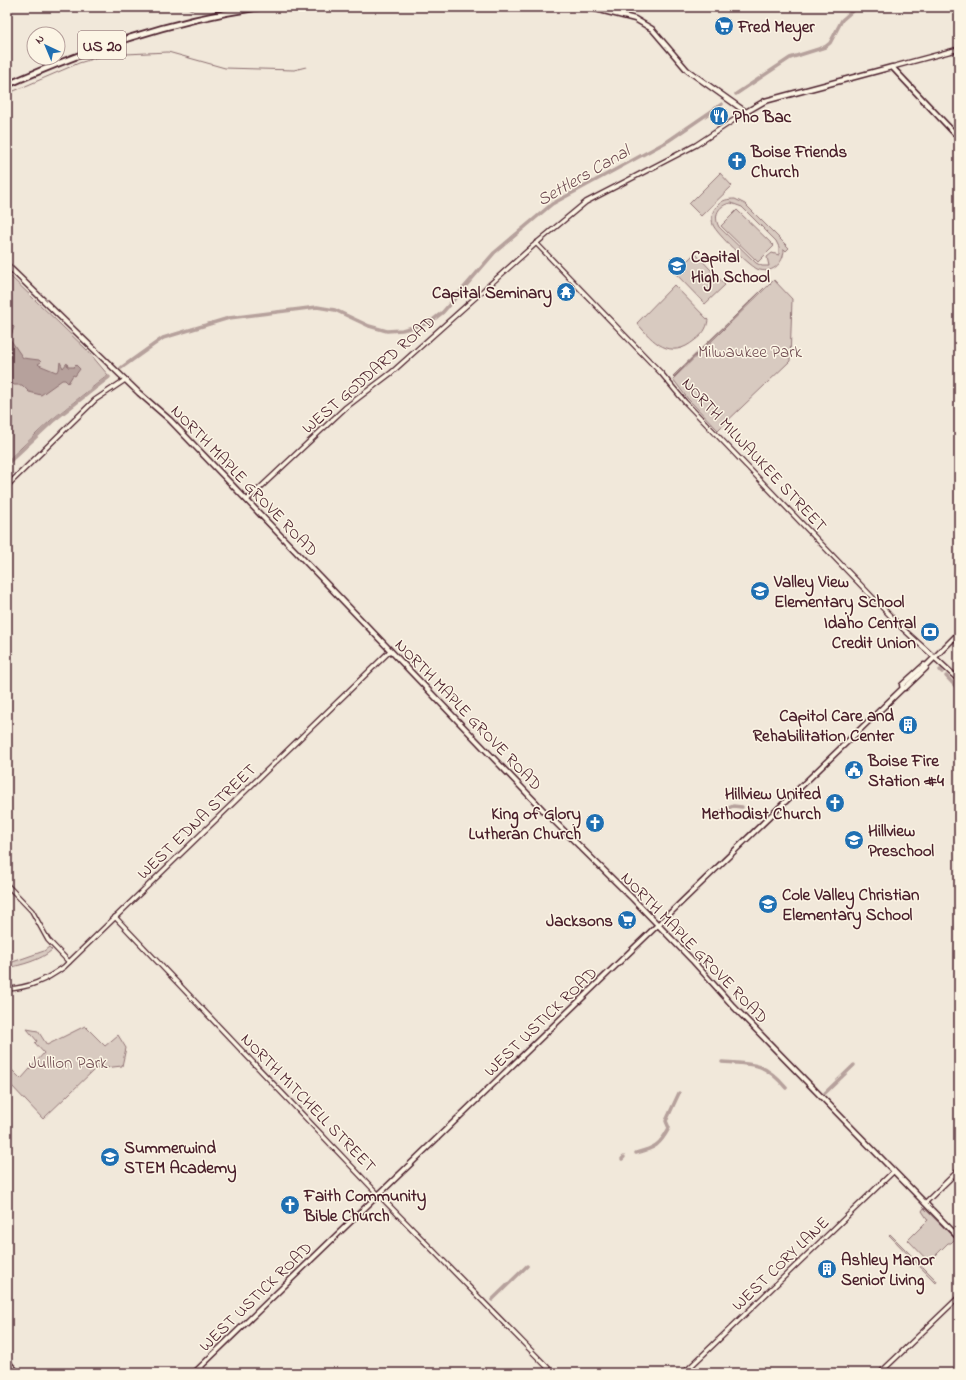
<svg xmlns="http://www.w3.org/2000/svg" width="966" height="1380" font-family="'Indie Flower',sans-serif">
<rect width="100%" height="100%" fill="#f1e8da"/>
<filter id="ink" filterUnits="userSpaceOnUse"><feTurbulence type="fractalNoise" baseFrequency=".025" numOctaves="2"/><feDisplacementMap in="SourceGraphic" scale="8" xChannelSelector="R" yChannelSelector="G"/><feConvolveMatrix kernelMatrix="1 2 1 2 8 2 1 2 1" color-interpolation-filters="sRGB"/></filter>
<g filter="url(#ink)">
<g fill="#d8cac0" stroke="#917476" fill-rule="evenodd">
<polygon points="720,173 732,186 701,216 689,204"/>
<path d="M735 199 745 204 789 248 786 251 784 249C784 264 771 275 757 269 748 264 717 234 713 225 711 218 712 210 718 205 722 200 728 199 735 199ZM731 203 742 207 776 241 779 247V255L772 253 767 257 769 266H762L756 263 719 227C713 216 718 205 731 203Z"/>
<polygon points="737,210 774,246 758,262 721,226"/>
<polygon points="695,253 725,285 705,304 675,273"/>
<polygon points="7,273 87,350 108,375 50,421 7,461"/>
<polygon points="774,280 792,299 790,361 718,430 688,399 673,379"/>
<path d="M674 285 708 320C707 329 702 335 695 340 670 361 653 342 637 323Z"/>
<path d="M49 947 52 950C41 960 22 965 7 968V964L44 951Z"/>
<polygon points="85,1026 105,1046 118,1035 126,1048 122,1066 95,1069 43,1119 10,1084 7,1087 7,1065 21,1079 44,1053 35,1043 37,1041 27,1029 38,1031 47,1045"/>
<polygon points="924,1208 955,1239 951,1243 948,1243 929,1262 908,1240 928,1220 922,1211"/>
<polygon points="890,1234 937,1281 936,1283 889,1235"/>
</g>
<g fill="#b6a19c" stroke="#8b6d6f">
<polygon points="764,288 674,377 673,376"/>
<polygon points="10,323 14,327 10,339 23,358 39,360 41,362 38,364 39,365 56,372 59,370 60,362 63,368 67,363 68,367 74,367 76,365 80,369 75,376 73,375 68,383 65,380 62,380 41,395 29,392 22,385 14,385 7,378 7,359 11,358 9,354 12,352 9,349 10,345 7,343 7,329"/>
</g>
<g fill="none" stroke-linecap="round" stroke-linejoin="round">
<polyline stroke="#8b6d6f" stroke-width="1" points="7,94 79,63 105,55 168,52 225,68 294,70 306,67"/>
<g stroke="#b6a19c" stroke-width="3.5">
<polyline points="189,7 192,9 194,7"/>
<polyline points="836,9 839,7"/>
<polyline points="736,94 790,58 825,47 830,43 842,20 857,7"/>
<polyline points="121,368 163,338 229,318 317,307 335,310 369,326 387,331 402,330 429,323 443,312 494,253 552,204 668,141 722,104"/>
<polyline points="7,464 54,420 109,377"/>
<polyline points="940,670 942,672"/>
<polyline points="946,676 959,690"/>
<polyline points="715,814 733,806 742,807"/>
<path d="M722 1062C754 1064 764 1062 786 1088"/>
<polyline points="825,1093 854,1065"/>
<path d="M636 1153C655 1148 660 1145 669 1128L666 1121 679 1093"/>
<polyline points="622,1159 624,1157"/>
<polyline points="492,1300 527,1266"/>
</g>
<defs>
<g id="tertiary">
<polyline points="892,67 959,49"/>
<polyline points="536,243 661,373 685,402 716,434 902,628 934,657"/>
<polyline points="7,486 95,400 125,380"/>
<polyline points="247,500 345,408 391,373 533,246 586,202 696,145 746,112"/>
<polyline points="7,885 32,911 48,940 69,962"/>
<polyline points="115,917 375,1191 553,1373"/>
<path d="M7 989C29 988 46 980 64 967L390 651"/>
<polyline points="925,1203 959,1170"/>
<polyline points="684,1373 894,1171"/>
<polyline points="880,1373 959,1297"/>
</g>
<g id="secondary">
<polyline points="588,7 635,19 652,29 687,70 746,112 765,101 892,67 959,138"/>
<polyline points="7,265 139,393 170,420 544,811 633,899 692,960 733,1006 959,1238"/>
<polyline points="934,657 959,680"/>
<polyline points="903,688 902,685 924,665 926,666"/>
<polyline points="7,1361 18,1373"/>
<polyline points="194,1373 903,688 905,688 926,668 926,666 959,633"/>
</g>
<path id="primary" d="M7 85C91 48 169 21 260 7"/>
</defs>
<use href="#tertiary" stroke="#4a1f2b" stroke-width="6"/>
<use href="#secondary" stroke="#4a1f2b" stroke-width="7"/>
<use href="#primary" stroke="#4a1f2b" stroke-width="8"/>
<use href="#tertiary" stroke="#fcf5e5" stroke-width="3.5"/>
<use href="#secondary" stroke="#fcf5e5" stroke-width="4"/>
<use href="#primary" stroke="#fcf5e5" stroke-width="4.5"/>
</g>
</g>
<defs>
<symbol id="supermarket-disc" viewBox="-11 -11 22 22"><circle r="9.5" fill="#1f6fb2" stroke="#fcf5e5"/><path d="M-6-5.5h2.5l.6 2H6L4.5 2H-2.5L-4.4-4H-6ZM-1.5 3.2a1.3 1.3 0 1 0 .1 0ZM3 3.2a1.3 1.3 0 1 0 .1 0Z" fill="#fff"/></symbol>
<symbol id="restaurant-disc" viewBox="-11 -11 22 22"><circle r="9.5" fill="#1f6fb2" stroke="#fcf5e5"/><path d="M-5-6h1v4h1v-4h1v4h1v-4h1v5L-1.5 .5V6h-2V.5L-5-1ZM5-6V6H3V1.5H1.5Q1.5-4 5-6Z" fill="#fff"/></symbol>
<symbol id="church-disc" viewBox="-11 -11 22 22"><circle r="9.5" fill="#1f6fb2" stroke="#fcf5e5"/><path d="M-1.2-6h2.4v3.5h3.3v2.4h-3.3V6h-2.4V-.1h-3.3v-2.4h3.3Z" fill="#fff"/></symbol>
<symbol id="school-disc" viewBox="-11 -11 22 22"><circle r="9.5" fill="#1f6fb2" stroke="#fcf5e5"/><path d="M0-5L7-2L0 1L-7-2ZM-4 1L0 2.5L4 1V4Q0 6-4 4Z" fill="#fff"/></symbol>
<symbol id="temple-disc" viewBox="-11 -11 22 22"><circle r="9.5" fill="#1f6fb2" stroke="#fcf5e5"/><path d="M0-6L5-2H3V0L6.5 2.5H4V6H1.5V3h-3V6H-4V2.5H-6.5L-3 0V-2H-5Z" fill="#fff"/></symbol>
<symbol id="bank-disc" viewBox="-11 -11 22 22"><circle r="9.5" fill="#1f6fb2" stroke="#fcf5e5"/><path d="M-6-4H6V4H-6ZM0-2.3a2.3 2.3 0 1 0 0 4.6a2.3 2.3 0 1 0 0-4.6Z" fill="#fff"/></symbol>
<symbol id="building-disc" viewBox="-11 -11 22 22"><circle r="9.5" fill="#1f6fb2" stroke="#fcf5e5"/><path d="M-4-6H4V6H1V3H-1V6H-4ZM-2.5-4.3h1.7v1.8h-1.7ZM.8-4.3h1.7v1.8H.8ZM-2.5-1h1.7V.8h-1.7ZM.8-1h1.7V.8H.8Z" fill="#fff"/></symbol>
<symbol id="civic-disc" viewBox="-11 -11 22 22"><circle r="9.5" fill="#1f6fb2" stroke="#fcf5e5"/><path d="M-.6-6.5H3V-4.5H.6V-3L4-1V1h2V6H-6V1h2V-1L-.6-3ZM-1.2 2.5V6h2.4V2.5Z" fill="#fff"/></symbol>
</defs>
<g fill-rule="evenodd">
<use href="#supermarket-disc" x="713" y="15" width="22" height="22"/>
<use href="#restaurant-disc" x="708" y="105" width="22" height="22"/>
<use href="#church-disc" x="726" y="150" width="22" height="22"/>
<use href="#school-disc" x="666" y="255" width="22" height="22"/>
<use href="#temple-disc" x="555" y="281" width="22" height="22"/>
<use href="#school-disc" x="749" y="580" width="22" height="22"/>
<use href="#bank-disc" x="919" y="621" width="22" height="22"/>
<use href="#building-disc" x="897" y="714" width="22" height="22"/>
<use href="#civic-disc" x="843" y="759" width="22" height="22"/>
<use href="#church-disc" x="824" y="792" width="22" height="22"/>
<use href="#church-disc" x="584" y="812" width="22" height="22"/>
<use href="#school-disc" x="843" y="829" width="22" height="22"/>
<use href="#school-disc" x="757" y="893" width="22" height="22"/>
<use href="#supermarket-disc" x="616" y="909" width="22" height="22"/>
<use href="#school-disc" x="99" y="1146" width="22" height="22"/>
<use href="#church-disc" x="279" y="1194" width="22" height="22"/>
<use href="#building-disc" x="816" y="1258" width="22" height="22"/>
</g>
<g text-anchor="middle" stroke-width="3" stroke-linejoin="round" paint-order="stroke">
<rect fill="#fcf5e5" stroke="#7f5f63" stroke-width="1" x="78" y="31" width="48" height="28" rx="3"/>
<g font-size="16" font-weight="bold" fill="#4a1f2b">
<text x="102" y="51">US 20</text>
</g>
<g font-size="17" font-weight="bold" fill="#4a1f2b" stroke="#fcf5e5" text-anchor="start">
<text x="738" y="32">Fred Meyer</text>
<text x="733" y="122">Pho Bac</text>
<text x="751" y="157">Boise Friends<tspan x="751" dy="20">Church</tspan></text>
<text x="691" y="262">Capital<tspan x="691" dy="20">High School</tspan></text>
<text x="552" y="298" text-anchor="end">Capital Seminary</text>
<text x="774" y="587">Valley View<tspan x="774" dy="20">Elementary School</tspan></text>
<text x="916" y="628" text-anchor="end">Idaho Central<tspan x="916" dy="20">Credit Union</tspan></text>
<text x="894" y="721" text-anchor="end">Capitol Care and<tspan x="894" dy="20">Rehabilitation Center</tspan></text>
<text x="868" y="766">Boise Fire<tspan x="868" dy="20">Station #4</tspan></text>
<text x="821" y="799" text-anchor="end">Hillview United<tspan x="821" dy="20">Methodist Church</tspan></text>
<text x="581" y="819" text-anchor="end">King of Glory<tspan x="581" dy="20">Lutheran Church</tspan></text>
<text x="868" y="836">Hillview<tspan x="868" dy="20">Preschool</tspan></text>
<text x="782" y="900">Cole Valley Christian<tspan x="782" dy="20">Elementary School</tspan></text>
<text x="613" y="926" text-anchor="end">Jacksons</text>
<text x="124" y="1153">Summerwind<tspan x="124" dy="20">STEM Academy</tspan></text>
<text x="304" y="1201">Faith Community<tspan x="304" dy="20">Bible Church</tspan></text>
<text x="841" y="1265">Ashley Manor<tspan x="841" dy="20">Senior Living</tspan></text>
</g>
<g font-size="17" fill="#6e4a50" stroke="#fcf5e5">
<text x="750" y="357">Milwaukee Park</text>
<text x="68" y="1068">Jullion Park</text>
</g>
<g font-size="17" fill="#4a1f2b" stroke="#fcf5e5">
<text transform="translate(368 374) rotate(-41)" y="6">WEST GODDARD ROAD</text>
<text transform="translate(755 454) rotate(47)" y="6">NORTH MILWAUKEE STREET</text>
<text transform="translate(245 480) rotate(46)" y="6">NORTH MAPLE GROVE ROAD</text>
<text transform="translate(469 714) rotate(46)" y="6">NORTH MAPLE GROVE ROAD</text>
<text transform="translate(196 821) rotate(-44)" y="6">WEST EDNA STREET</text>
<text transform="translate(695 947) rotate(46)" y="6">NORTH MAPLE GROVE ROAD</text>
<text transform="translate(540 1021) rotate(-44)" y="6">WEST USTICK ROAD</text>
<text transform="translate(309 1102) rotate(46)" y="6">NORTH MITCHELL STREET</text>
<text transform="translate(780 1263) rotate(-44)" y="6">WEST CORY LANE</text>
<text transform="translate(255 1296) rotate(-44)" y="6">WEST USTICK ROAD</text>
</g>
<g font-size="18" font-style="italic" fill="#704c53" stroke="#fcf5e5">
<text transform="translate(583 175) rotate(-30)" y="6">Settlers Canal</text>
</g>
</g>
<rect width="966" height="1380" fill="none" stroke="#fcf5e5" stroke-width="24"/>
<rect x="12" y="12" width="942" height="1356" fill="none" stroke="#4a1f2b" stroke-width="1.5" filter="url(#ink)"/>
<g transform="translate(46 46) rotate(316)"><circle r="19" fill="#fcf5e5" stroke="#b59f9b"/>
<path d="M0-3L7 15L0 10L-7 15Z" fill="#1f6fb2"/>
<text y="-6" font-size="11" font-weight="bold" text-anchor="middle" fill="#4a1f2b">N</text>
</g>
</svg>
